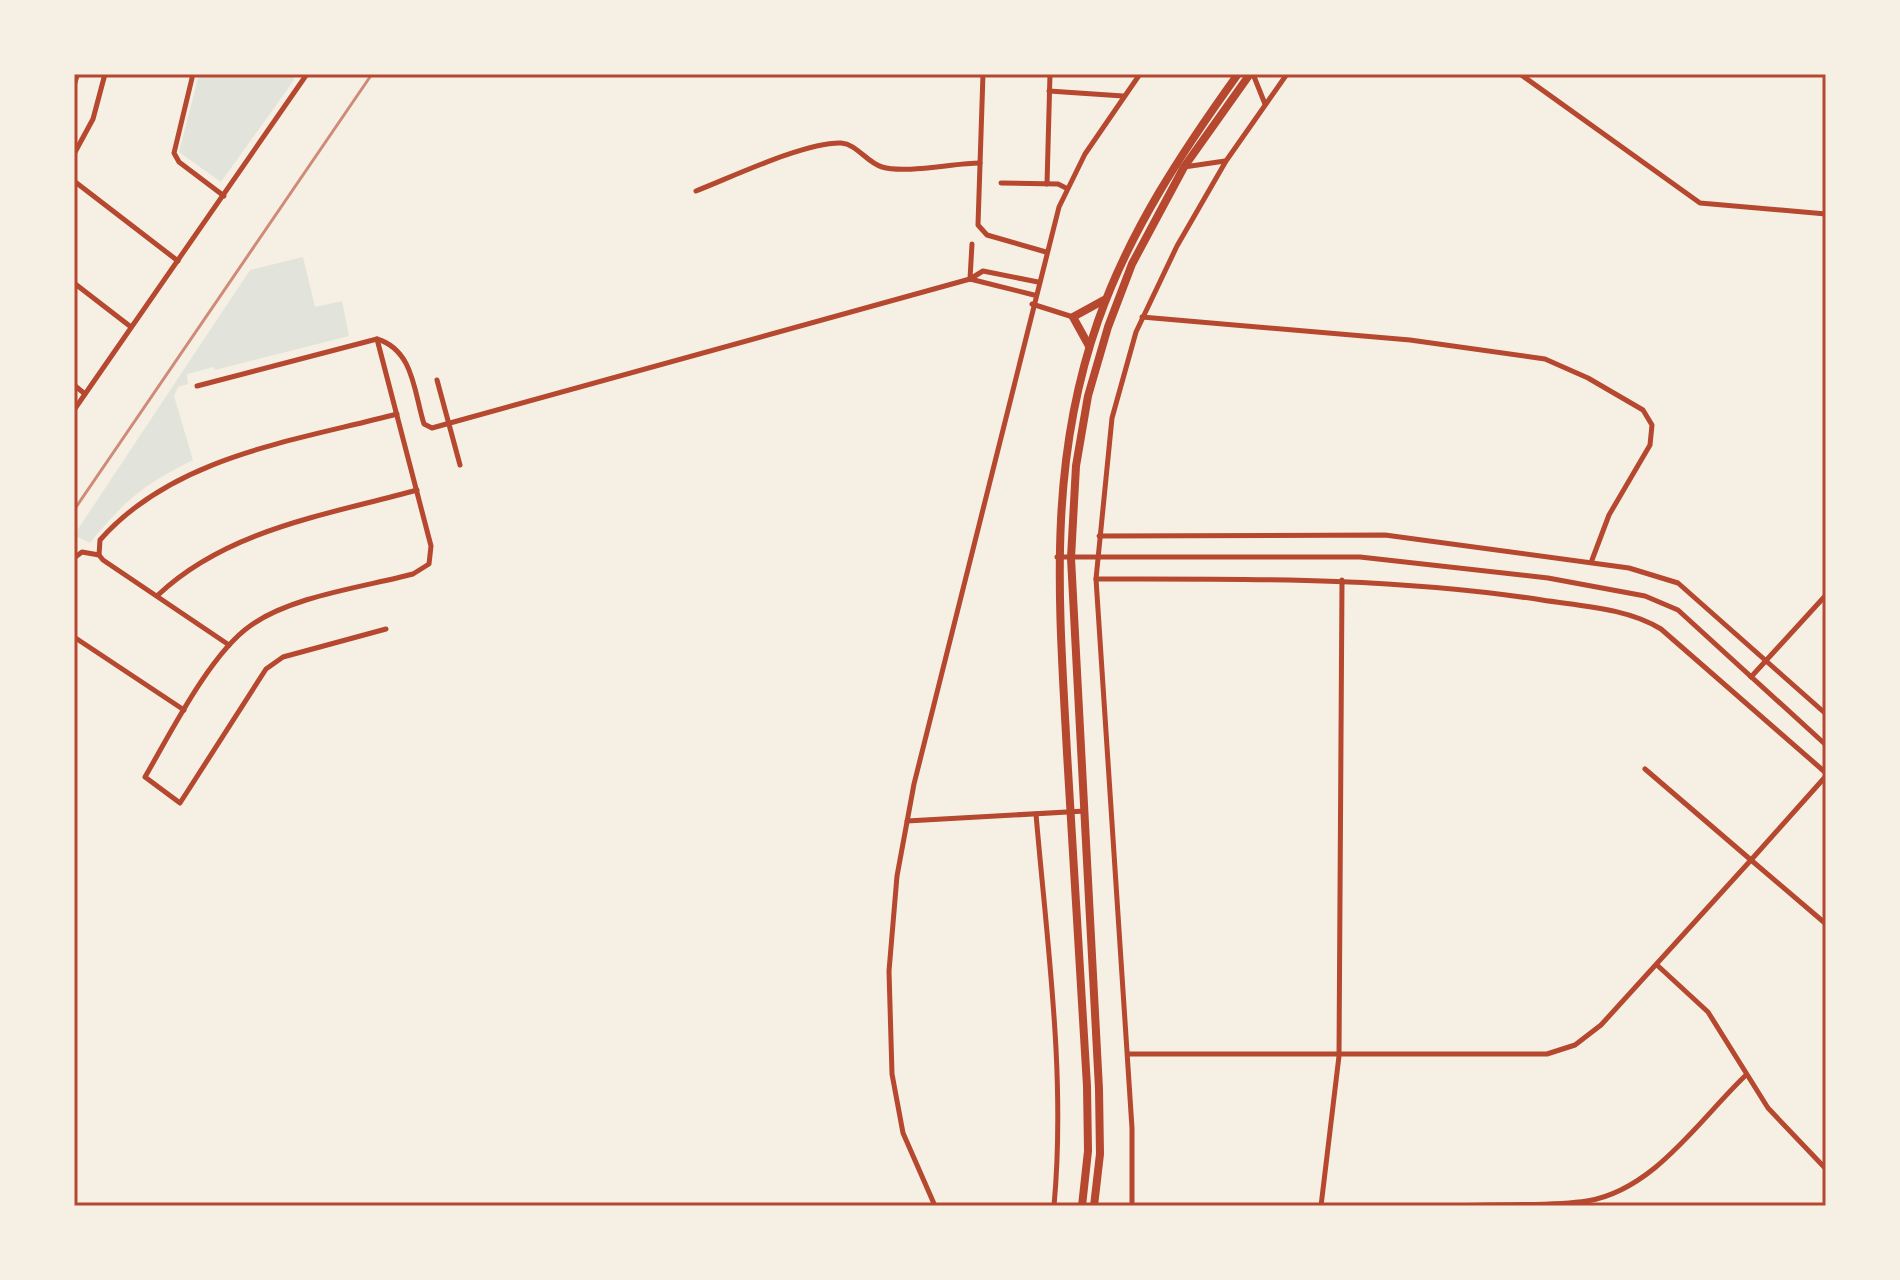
<svg xmlns="http://www.w3.org/2000/svg" width="1900" height="1280" font-family="Overpass,sans-serif">
<rect width="100%" height="100%" fill="#f6efe4"/>
<g fill="#e2e4dc">
<polygon points="199,74 293,74 294,80 221,182 179,152"/>
<path d="M303 257 315 307 342 301 349 336 215 370 214 367 187 374 188 384 178 387 174 396 193 460C143 485 125 500 90 543L74 535 250 270Z"/>
</g>
<g fill="none" stroke-linecap="round" stroke-linejoin="round">
<g stroke="#b5482f" stroke-width="5">
<polyline points="193,74 174,153 179,162 224,196"/>
<polyline points="983,74 978,225 987,235 1046,252"/>
<polyline points="1253,74 1265,104"/>
<polyline points="1520,74 1700,203 1826,214"/>
<polyline points="1049,91 1123,96"/>
<polyline points="74,154 93,119 105,74"/>
<polyline points="1184,167 1225,161"/>
<polyline points="74,181 178,261"/>
<polyline points="1001,183 1058,184 1066,188"/>
<polyline points="1047,184 1050,74"/>
<path d="M696 191C732 177 805 142 841 143 857 144 866 162 882 167 905 174 954 163 980 163"/>
<polyline points="970,279 1034,295"/>
<polyline points="970,279 972,244"/>
<polyline points="74,283 131,327"/>
<polyline points="1032,304 1073,317"/>
<polyline points="1142,317 1410,340 1545,359 1588,378 1643,410 1652,425 1650,445 1609,515 1592,560"/>
<path d="M377 339 431 546 429 564 413 574C364 587 291 596 250 626 210 654 170 734 145 777L180 803 266 669 283 657 386 629"/>
<polyline points="437,380 460,465"/>
<polyline points="74,385 85,394"/>
<path d="M197 386 377 339C414 350 414 393 424 424L432 428 970 279 983 271 1038 282"/>
<polyline points="74,410 307,74"/>
<polyline points="1099,536 1385,535 1629,568 1678,583 1826,714"/>
<polyline points="1057,557 1360,557 1548,578 1645,596 1678,610 1826,745"/>
<polyline points="74,558 82,552 99,555"/>
<path d="M1096 579C1246 579 1394 577 1542 600 1581 606 1627 608 1661 629L1826 773"/>
<path d="M158 595C228 529 327 515 417 490"/>
<polyline points="74,637 184,710"/>
<path d="M229 645 103 560 99 555 100 540C174 456 295 441 397 414"/>
<polyline points="1751,677 1826,595"/>
<polyline points="1645,769 1751,860 1826,776"/>
<path d="M1036 814C1047 944 1066 1076 1054 1206"/>
<polyline points="907,821 1085,811"/>
<polyline points="1657,965 1708,1012 1768,1108 1826,1169"/>
<polyline points="1128,1054 1547,1054 1575,1045 1601,1025 1751,860 1826,924"/>
<polyline points="935,1206 903,1133 892,1074 889,971 897,876 914,784 1059,207 1085,154 1140,74"/>
<polyline points="1132,1206 1132,1128 1096,579 1112,418 1136,332 1177,246 1226,161 1287,74"/>
<polyline points="1321,1206 1339,1056 1342,580"/>
<path d="M1456 1206C1497 1203 1549 1207 1587 1201 1654 1190 1699 1120 1745 1076"/>
</g>
<polyline stroke="#b5482f" stroke-width="6" points="74,84 77,74"/>
<g stroke="#b5482f" stroke-width="8">
<polyline points="1089,346 1073,317 1104,300"/>
<path d="M1082 1206 1088 1151 1087 1086C1080 975 1074 864 1067 753 1059 603 1047 466 1098 321 1130 230 1182 152 1238 74"/>
<polyline points="1094,1206 1100,1154 1099,1089 1071,558 1076,466 1088,396 1108,327 1132,264 1184,167 1250,74"/>
</g>
<polyline stroke="#cf8b77" stroke-width="3" points="74,510 372,74"/>
</g>
<rect width="1900" height="1280" fill="none" stroke="#f6efe4" stroke-width="152"/>
<rect x="76" y="76" width="1748" height="1128" fill="none" stroke="#b5482f" stroke-width="3"/>
</svg>
